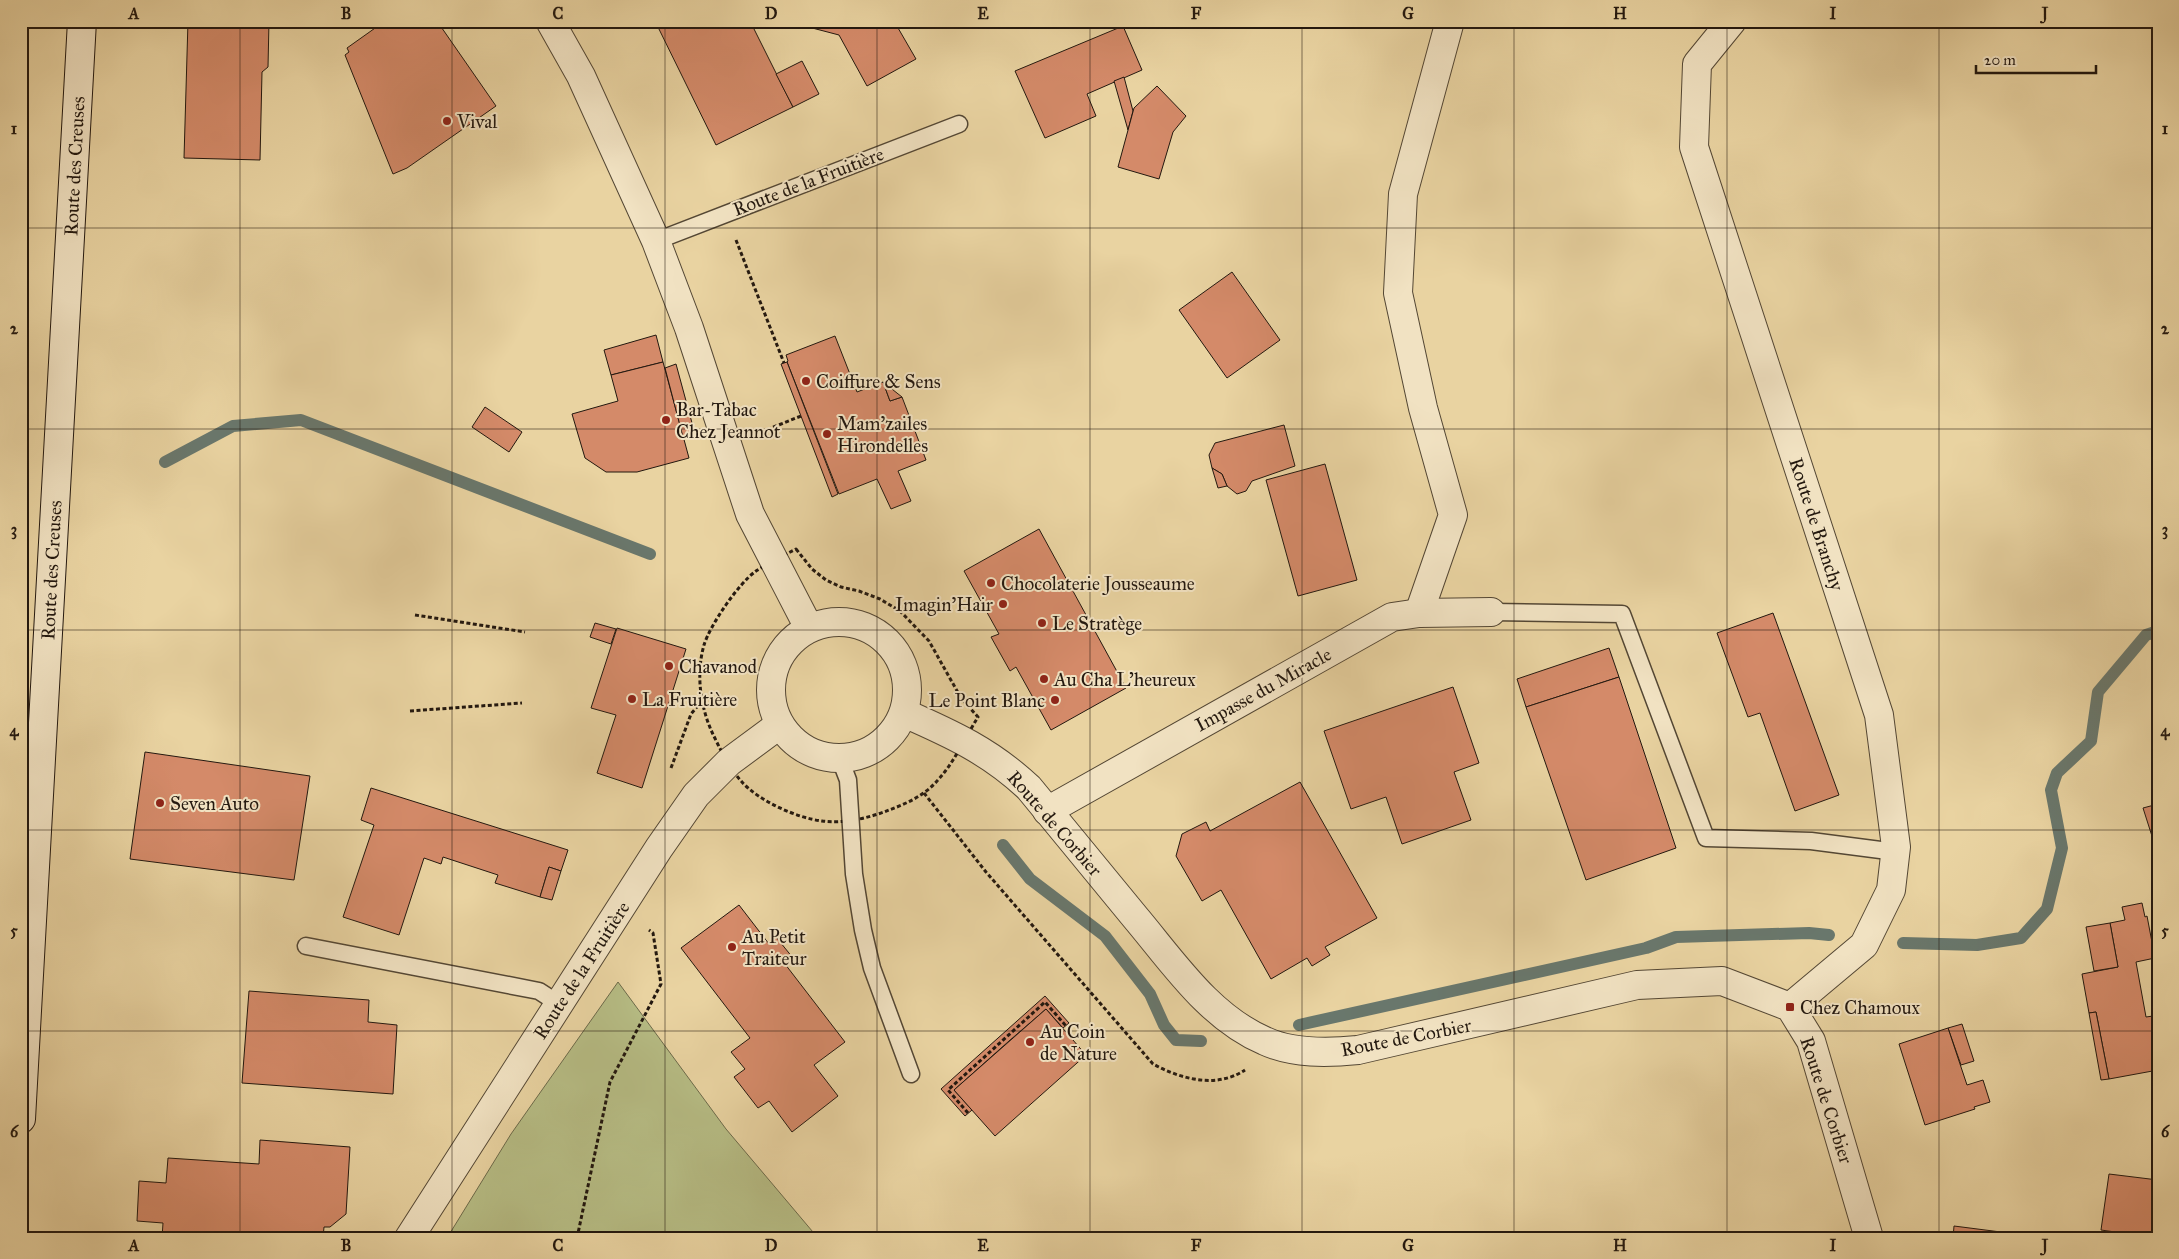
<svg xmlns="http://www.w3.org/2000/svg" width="2179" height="1259" font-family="'IM FELL Great Primer',serif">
<rect width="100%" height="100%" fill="#e9d3a1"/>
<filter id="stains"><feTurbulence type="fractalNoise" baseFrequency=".004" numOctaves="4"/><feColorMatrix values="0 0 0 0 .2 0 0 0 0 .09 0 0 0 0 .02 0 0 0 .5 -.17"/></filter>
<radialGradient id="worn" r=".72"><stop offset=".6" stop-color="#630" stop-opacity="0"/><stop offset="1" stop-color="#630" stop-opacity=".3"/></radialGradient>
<polygon fill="#b6bc84" stroke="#6c6a4a" points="618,982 726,1129 818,1238 447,1238 511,1134"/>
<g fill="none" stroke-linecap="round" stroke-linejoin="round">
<g stroke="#69776c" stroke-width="12">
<polyline points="165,462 233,426 301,420 650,554"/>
<polyline points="1003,845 1030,879 1105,936 1150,994 1164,1025 1176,1040 1201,1041"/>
<polyline points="1903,943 1977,945 2021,938 2047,909 2062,848 2051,790 2057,773 2091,741 2098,692 2146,635 2158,631"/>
<polyline points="1299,1025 1646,948 1676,937 1809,933 1829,935"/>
</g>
</g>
<g fill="#d48a69" stroke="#23180f">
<polygon points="188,21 269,21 268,67 262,72 260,160 184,158"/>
<polygon points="385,21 437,21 496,106 407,168 393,174 345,55 349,52 347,48"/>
<polygon points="655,21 750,21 793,107 716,145"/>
<polygon points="796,21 894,21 916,59 867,86 839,35 797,24"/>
<polygon points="1123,26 1142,70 1087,94 1096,116 1045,138 1015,71"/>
<polygon points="802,61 819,94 793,107 776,74"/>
<polygon points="1124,77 1133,111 1128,130 1114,81"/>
<polygon points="1157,86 1186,116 1173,132 1159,179 1118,167 1134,108"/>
<polygon points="1232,272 1280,340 1227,378 1179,310"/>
<polygon points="656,335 663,362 611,375 604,350"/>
<polygon points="835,336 857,392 883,382 890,401 902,397 926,460 898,471 911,501 891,509 877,479 839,494 787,362 788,361 786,355"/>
<polygon points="663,362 689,458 637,472 606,472 585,458 572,414 618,401 611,375"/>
<polygon points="787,362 838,494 832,497 781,364"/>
<polygon points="676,364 695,434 683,437 665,368"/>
<polygon points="883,382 902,397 890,401"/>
<polygon points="485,407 522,432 509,452 472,427"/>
<polygon points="1284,425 1295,466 1252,481 1246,491 1237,494 1227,486 1222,474 1212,468 1209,455 1215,443"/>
<polygon points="1325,464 1357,580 1298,596 1266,480"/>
<polygon points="1212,468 1222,474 1227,486 1218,488"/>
<polygon points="1039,529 1126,688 1051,730 1016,667 1010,671 996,646 991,637 999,634 964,571"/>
<polygon points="1773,613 1839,795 1795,811 1760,713 1748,717 1717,633"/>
<polygon points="595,623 616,629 611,644 590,637"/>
<polygon points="617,628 686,649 642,788 597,773 616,715 591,708"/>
<polygon points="1609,648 1619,677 1526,707 1517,679"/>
<polygon points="1619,677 1676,848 1586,880 1526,707"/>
<polygon points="1453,687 1479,763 1454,772 1471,820 1402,844 1386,797 1351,809 1324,731"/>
<polygon points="145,752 310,776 294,880 130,859"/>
<polygon points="1300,782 1377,918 1325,947 1330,955 1312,966 1307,958 1271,979 1221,890 1202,901 1176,856 1182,834 1206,822 1210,831"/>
<polygon points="371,788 568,850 561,871 549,867 540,897 495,883 498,875 443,857 441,864 424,858 399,935 343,917 374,825 361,820"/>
<polygon points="2158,804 2158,855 2143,808"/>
<polygon points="549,867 561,871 552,900 540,897"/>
<polygon points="2142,903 2145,917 2147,916 2155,958 2136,962 2146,1017 2153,1016 2158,1044 2158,1070 2109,1079 2096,1012 2089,1013 2082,974 2118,967 2110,923 2125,920 2122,907"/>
<polygon points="739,905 769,944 776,937 793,958 785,964 845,1042 814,1065 838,1096 792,1132 769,1101 758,1108 734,1077 745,1069 731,1052 750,1038 681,948"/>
<polygon points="2110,923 2118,967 2094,971 2086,927"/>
<polygon points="249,991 369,1000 368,1022 397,1025 393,1094 242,1083"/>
<polygon points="1045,996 1069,1023 1063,1028 1046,1009 1009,1041 954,1090 972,1110 965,1116 941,1089"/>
<polygon points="1046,1009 1086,1055 995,1136 954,1090"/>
<polygon points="2096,1012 2109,1079 2101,1080 2089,1013"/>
<polygon points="1962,1024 1974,1061 1961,1065 1948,1028"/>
<polygon points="1948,1028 1967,1085 1983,1080 1990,1102 1974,1107 1975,1109 1925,1125 1899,1044"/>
<polygon points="260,1140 350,1147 346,1214 330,1227 324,1227 323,1238 162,1238 163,1223 137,1221 139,1181 166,1183 168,1158 259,1164"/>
<polygon points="2109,1174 2158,1180 2158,1238 2101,1230"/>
<polygon points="1954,1226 2032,1236 1953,1238"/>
</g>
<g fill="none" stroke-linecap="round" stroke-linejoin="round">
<defs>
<g id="service">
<polyline points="656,241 959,124"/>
<polyline points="1491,612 1622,614 1706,838 1811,841 1896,852"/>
<polyline points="840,759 848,780 854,874 863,930 872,968 911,1074"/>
<polyline points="306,946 539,991 559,1004"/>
</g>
<g id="minor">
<polyline points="550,21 581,76 656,241 689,328 750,514 809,628"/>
<polyline points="1732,21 1697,64 1694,147 1879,715 1896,847 1891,890 1864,945 1790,1007"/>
<polyline points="1419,613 1453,515 1423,408 1398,293 1403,194 1450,21"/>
<circle cx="839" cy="690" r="68"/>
<path d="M904 713C952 734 991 752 1029 788 1064 831 1100 874 1135 917 1173 962 1209 1017 1265 1041 1293 1054 1328 1053 1358 1050L1637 985 1722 981 1790 1007 1811 1041 1869 1238"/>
<polyline points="1047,811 1392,617 1419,613 1491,612"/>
<polyline points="409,1238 659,848 696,795 729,762 779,725"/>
</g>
<polyline id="secondary" points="21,1119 82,21"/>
</defs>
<use href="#service" stroke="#544734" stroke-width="19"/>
<use href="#minor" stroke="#544734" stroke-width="30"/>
<use href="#secondary" stroke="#23180f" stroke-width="30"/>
<g stroke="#23180f" stroke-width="3" stroke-dasharray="4 2.5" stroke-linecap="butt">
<polyline points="736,240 784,363"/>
<polyline points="761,432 801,416"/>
<path d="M796 549 812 569 826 580 841 587 859 591 880 599 900 611 929 641 961 698 978 717C965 738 954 763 937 781 925 795 906 804 889 810 869 818 844 824 822 821 797 818 759 801 742 782 729 768 719 747 711 730 700 704 696 673 704 645 710 625 739 583 756 571 768 563 783 556 796 549Z"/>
<polyline points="415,615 525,632"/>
<polyline points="410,711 522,703"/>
<polyline points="671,768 691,714 702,701"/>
<path d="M924 793 986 872 1153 1064C1181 1079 1216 1089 1245 1070"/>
<polyline points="968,1113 948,1090 1045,1002 1066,1026"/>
<polyline points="577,1238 610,1082 661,984 653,933 649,930"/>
</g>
<use href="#service" stroke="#f1e2c2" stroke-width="16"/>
<use href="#minor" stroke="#f1e2c2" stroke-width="28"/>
<use href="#secondary" stroke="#f1e2c2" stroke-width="28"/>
</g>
<path fill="none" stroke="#23180f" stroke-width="1" stroke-opacity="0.55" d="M240 21V1238M452 21V1238M665 21V1238M877 21V1238M1090 21V1238M1302 21V1238M1514 21V1238M1727 21V1238M1939 21V1238M21 228H2158M21 429H2158M21 630H2158M21 830H2158M21 1031H2158"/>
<g fill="#8f2418" stroke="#f1e2c2" stroke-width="2">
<circle cx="447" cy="121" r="5"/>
<circle cx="806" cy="381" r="5"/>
<circle cx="666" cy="420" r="5"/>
<circle cx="827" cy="434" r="5"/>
<circle cx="991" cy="583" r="5"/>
<circle cx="1003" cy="604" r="5"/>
<circle cx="1042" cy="623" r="5"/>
<circle cx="669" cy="666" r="5"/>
<circle cx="1044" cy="679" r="5"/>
<circle cx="632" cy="699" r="5"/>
<circle cx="1055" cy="700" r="5"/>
<circle cx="160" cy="803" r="5"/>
<circle cx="732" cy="947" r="5"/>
<rect x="1785" y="1002" width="10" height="10" rx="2.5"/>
<circle cx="1030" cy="1042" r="5"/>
</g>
<g text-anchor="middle" stroke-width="4" stroke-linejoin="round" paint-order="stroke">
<g font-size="19" fill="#23180f" stroke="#f1e2c2" text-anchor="start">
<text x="457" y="128">Vival</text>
<text x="816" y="388">Coiffure &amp; Sens</text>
<text x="676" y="416">Bar-Tabac<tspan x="676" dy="22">Chez Jeannot</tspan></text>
<text x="837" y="430">Mam'zailes<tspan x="837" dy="22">Hirondelles</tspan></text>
<text x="1001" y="590">Chocolaterie Jousseaume</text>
<text x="993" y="611" text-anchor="end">Imagin'Hair</text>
<text x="1052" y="630">Le Stratège</text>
<text x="679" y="673">Chavanod</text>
<text x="1054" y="686">Au Cha L'heureux</text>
<text x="642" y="706">La Fruitière</text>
<text x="1045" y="707" text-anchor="end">Le Point Blanc</text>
<text x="170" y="810">Seven Auto</text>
<text x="742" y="943">Au Petit<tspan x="742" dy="22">Traiteur</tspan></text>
<text x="1800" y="1014">Chez Chamoux</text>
<text x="1040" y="1038">Au Coin<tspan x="1040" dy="22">de Nature</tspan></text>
</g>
<g font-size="19" fill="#23180f" stroke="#f1e2c2">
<text transform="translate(74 166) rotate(-87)" y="7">Route des Creuses</text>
<text transform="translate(808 181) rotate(-21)" y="7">Route de la Fruitière</text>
<text transform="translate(1817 524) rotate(72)" y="7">Route de Branchy</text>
<text transform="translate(51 570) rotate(-87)" y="7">Route des Creuses</text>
<text transform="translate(1263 689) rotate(-29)" y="7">Impasse du Miracle</text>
<text transform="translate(1055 823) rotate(49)" y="7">Route de Corbier</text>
<text transform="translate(581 970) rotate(-57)" y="7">Route de la Fruitière</text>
<text transform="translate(1406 1037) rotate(-11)" y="7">Route de Corbier</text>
<text transform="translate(1827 1100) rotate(72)" y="7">Route de Corbier</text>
</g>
</g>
<rect width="2179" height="1259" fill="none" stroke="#e9d3a1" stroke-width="55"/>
<path d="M1976 65v8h120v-8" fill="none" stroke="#23180f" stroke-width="2.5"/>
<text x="1984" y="65" font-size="15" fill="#23180f" stroke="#f1e2c2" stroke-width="4" paint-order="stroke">20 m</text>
<rect x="28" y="28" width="2124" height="1204" fill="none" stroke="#23180f" stroke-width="2"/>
<g font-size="16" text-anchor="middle" font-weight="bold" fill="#23180f">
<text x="134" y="19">A</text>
<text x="346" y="19">B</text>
<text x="558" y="19">C</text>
<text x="771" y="19">D</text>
<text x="983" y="19">E</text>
<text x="1196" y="19">F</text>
<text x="1408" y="19">G</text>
<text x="1620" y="19">H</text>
<text x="1833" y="19">I</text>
<text x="2045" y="19">J</text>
<text x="14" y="134">1</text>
<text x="2165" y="134">1</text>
<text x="14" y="334">2</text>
<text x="2165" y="334">2</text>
<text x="14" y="535">3</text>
<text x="2165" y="535">3</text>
<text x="14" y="736">4</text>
<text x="2165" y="736">4</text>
<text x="14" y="936">5</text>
<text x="2165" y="936">5</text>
<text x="14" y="1137">6</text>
<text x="2165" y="1137">6</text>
<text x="134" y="1251">A</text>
<text x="346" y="1251">B</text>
<text x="558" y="1251">C</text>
<text x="771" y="1251">D</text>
<text x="983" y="1251">E</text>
<text x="1196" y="1251">F</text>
<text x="1408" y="1251">G</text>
<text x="1620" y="1251">H</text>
<text x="1833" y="1251">I</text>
<text x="2045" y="1251">J</text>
</g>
<rect width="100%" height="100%" filter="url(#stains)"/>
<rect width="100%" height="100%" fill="url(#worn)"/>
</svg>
